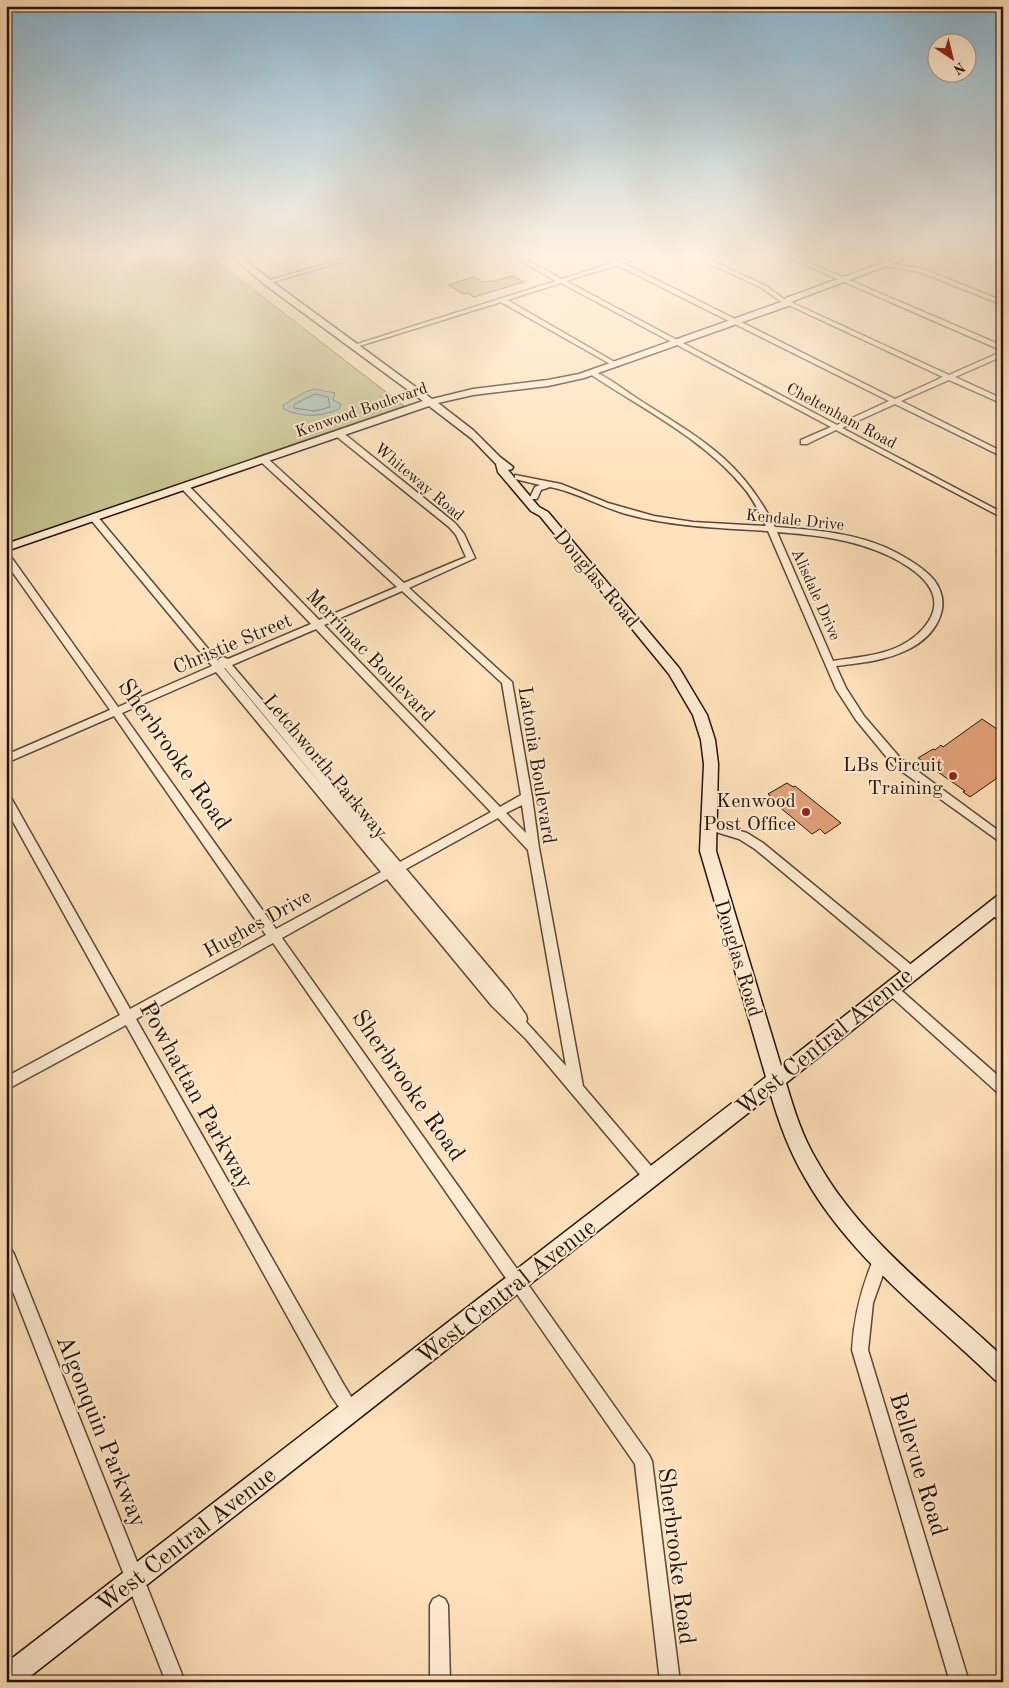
<svg xmlns="http://www.w3.org/2000/svg" width="1009" height="1688" font-family="'Old Standard TT',serif">
<rect width="100%" height="100%" fill="#ffe2bb"/>
<filter id="stains"><feTurbulence type="fractalNoise" baseFrequency=".004" numOctaves="4"/><feColorMatrix values="0 0 0 0 .2 0 0 0 0 .09 0 0 0 0 .02 0 0 0 .5 -.17"/></filter>
<radialGradient id="worn" r=".72"><stop offset=".6" stop-color="#630" stop-opacity="0"/><stop offset="1" stop-color="#630" stop-opacity=".3"/></radialGradient>
<polygon fill="#c4c28d" stroke="#756a4a" points="6,253 206,253 404,406 296,446 6,546"/>
<path fill="#a0bdb3" stroke="#6f796f" d="M314 389 335 393 333 400 341 404 339 409C321 417 302 418 284 409L283 405 305 392Z"/>
<g fill="none" stroke-linecap="round" stroke-linejoin="round">
<polygon stroke="#63685e" stroke-width="1" points="315,394 328,397 330,407 315,411 294,408 294,405"/>
</g>
<g fill="#e3a179" stroke="#261308">
<polygon points="513,276 524,282 474,297 467,293 464,294 448,285 473,277 483,282 494,281"/>
<polygon points="982,719 1003,733 1003,774 970,797 963,792 965,791 918,758 933,749 935,750 941,745 943,747"/>
<polygon points="787,783 793,787 795,786 841,823 825,834 820,829 812,834 771,800 774,799 768,794"/>
</g>
<g fill="none" stroke-linecap="round" stroke-linejoin="round">
<defs>
<g id="street">
<polygon points="363,253 373,253 269,283 264,282"/>
<path d="M506 253H514L562 279 612 263 594 253H602L618 261 643 253H653L623 263 895 399 943 377 780 301 762 288 687 253H695L766 286 784 299 949 375 1003 351V356L955 377 1003 399V404L949 380 901 401 1003 452V457L895 404 842 428 1003 513V518L836 430 807 444H801V440L831 427 561 283 507 300 618 364V366H614L501 302 356 347 351 346 556 281ZM617 265 889 401 837 425 566 281Z"/>
<polygon points="778,253 786,253 1003,346 1003,351"/>
<polygon points="976,253 985,253 1003,260 1003,264"/>
<polygon points="886,263 923,269 1003,301 1003,305 920,272 884,266 884,264"/>
<path d="M592 371C609 377 625 391 641 401 701 439 741 460 775 527 815 530 861 533 897 553 910 560 925 569 934 580 955 608 933 638 907 650 885 661 860 663 836 666L846 688 864 716 901 759 1003 834V844L893 765 856 720 836 689 768 531C721 528 673 527 626 514 601 507 574 491 550 487L541 490 537 499H531L530 497 535 487 540 485 515 479V475L561 484 608 503 654 516 693 522 766 526C759 512 753 498 743 487 705 440 640 407 590 374L589 373ZM777 532C815 535 854 539 889 556 902 562 920 573 928 585 946 610 922 635 900 646 880 656 856 657 833 661Z"/>
<path d="M336 432H342L455 523 464 534 475 558 409 588 512 682 532 797 539 848 583 1086 657 1173 659 1178 657 1183 652 1185 647 1183 526 1039 492 1006 387 879 282 938 649 1455 652 1461 680 1682H660L635 1464 273 943 136 1019 344 1385 360 1411 358 1417 352 1419 346 1417 332 1397 126 1025 6 1090V1077L120 1015 6 809V795L10 796 130 1009 266 935 114 716 6 763V755L110 710 6 563V553L9 554 118 707 212 666 91 520V516H97L220 663 218 660 220 658 223 657 228 659 311 624 182 489V485H188L319 620 397 587 261 462V458H267L404 583 466 557 456 535 449 527 336 436ZM402 591 502 683 521 795 500 807 324 625ZM316 629 491 812 400 862 232 665ZM224 668H225L330 795ZM216 672 381 872 276 929 122 713ZM522 805 526 833 506 813ZM498 818 528 850 566 1066 526 1022 527 1019 526 1015 509 991 406 869Z"/>
<polygon points="1003,548 1003,553 998,553 998,549"/>
<polygon points="707,821 747,833 763,843 915,968 917,972 915,976 911,977 907,976 755,849 739,839 703,828 701,825"/>
<polygon points="992,904 1003,911 1003,923 988,912 986,909 988,906"/>
<polygon points="890,983 894,984 1003,1080 1003,1095 998,1093 886,992 884,988 886,984"/>
<polygon points="6,1247 11,1249 14,1254 185,1682 166,1682 6,1274"/>
<path d="M881 1250 886 1253 889 1258 873 1303 868 1350 969 1682H950L852 1350C854 1315 862 1285 876 1253Z"/>
<polygon points="439,1596 445,1599 448,1605 450,1682 430,1682 430,1605 433,1599"/>
</g>
<path id="secondary" d="M228 253H237L270 280 432 399 473 389 548 380 579 374 784 301 786 298 909 253H921L793 301 791 305 584 378 548 386 473 395 438 403 473 430 500 457 513 467 512 469 508 470 539 507 548 512 679 668 707 715 715 740 718 764 716 851 781 1066 997 896 1003 895V910L786 1083C794 1110 802 1136 817 1161 861 1240 938 1296 1003 1357V1383L995 1380C929 1316 849 1257 804 1176 789 1150 779 1123 771 1095L23 1682H6V1663L766 1077 700 851 704 764 701 740 693 715 669 674 540 516 531 511 498 472 496 464 472 439 429 406 6 551V544L423 401 264 284Z"/>
</defs>
<use href="#street" stroke="#5c4735" stroke-width="3"/>
<use href="#secondary" stroke="#261308" stroke-width="3"/>
<use href="#street" fill="#ffecd3" fill-rule="evenodd"/>
<use href="#secondary" fill="#ffecd3" fill-rule="evenodd"/>
</g>
<linearGradient id="sky" x2="0" y2="1"><stop stop-color="#8bb8d3"/><stop offset="0.52" stop-color="#fff2e0"/><stop offset="1" stop-color="#fff2e0" stop-opacity="0"/></linearGradient>
<rect width="1009" height="490" fill="url(#sky)"/>
<g fill="#8f2418" stroke="#ffecd3" stroke-width="2">
<circle cx="953" cy="776" r="5"/>
<circle cx="806" cy="812" r="5"/>
</g>
<g text-anchor="middle" stroke-width="4" stroke-linejoin="round" paint-order="stroke">
<g font-size="16" fill="#261308" stroke="#ffecd3">
<text transform="translate(361 409) rotate(-19)" y="6">Kenwood Boulevard</text>
<text transform="translate(842 415) rotate(28)" y="6">Cheltenham Road</text>
<text transform="translate(420 481) rotate(40)" y="6">Whiteway Road</text>
<text transform="translate(795 519) rotate(6)" y="6">Kendale Drive</text>
<text transform="translate(817 594) rotate(66)" y="6">Alisdale Drive</text>
</g>
<g font-size="20" fill="#261308" stroke="#ffecd3">
<text transform="translate(597 578) rotate(50)" y="7">Douglas Road</text>
<text transform="translate(232 643) rotate(-23)" y="7">Christie Street</text>
<text transform="translate(371 655) rotate(46)" y="7">Merrimac Boulevard</text>
<text transform="translate(538 765) rotate(81)" y="7">Latonia Boulevard</text>
<text transform="translate(326 766) rotate(50)" y="7">Letchworth Parkway</text>
<text transform="translate(257 923) rotate(-29)" y="7">Hughes Drive</text>
<text transform="translate(739 958) rotate(73)" y="7">Douglas Road</text>
</g>
<g font-size="20" fill="#261308" stroke="#ffecd3" text-anchor="end">
<text x="943" y="771">LBs Circuit<tspan x="943" dy="23">Training</tspan></text>
<text x="796" y="807">Kenwood<tspan x="796" dy="23">Post Office</tspan></text>
</g>
<g font-size="24" fill="#261308" stroke="#ffecd3">
<text transform="translate(175 754) rotate(55)" y="8">Sherbrooke Road</text>
<text transform="translate(824 1041) rotate(-39)" y="8">West Central Avenue</text>
<text transform="translate(409 1085) rotate(55)" y="8">Sherbrooke Road</text>
<text transform="translate(197 1095) rotate(61)" y="8">Powhattan Parkway</text>
<text transform="translate(506 1291) rotate(-38)" y="8">West Central Avenue</text>
<text transform="translate(102 1431) rotate(68)" y="8">Algonquin Parkway</text>
<text transform="translate(919 1464) rotate(73)" y="8">Bellevue Road</text>
<text transform="translate(186 1539) rotate(-38)" y="8">West Central Avenue</text>
<text transform="translate(677 1556) rotate(83)" y="8">Sherbrooke Road</text>
</g>
</g>
<rect width="1009" height="1688" fill="none" stroke="#ffe2bb" stroke-width="25"/>
<rect x="8" y="8" width="994" height="1673" fill="none" stroke="#261308" stroke-width="2.5"/>
<rect x="12" y="12" width="984" height="1663" fill="none" stroke="#261308"/>
<g transform="translate(952 58) rotate(145)"><circle r="24" fill="#ffecd3" stroke="#a89582"/>
<path d="M0-4L9 19L0 12L-9 19Z" fill="#8f2418"/>
<text y="-8" font-size="14" font-weight="bold" text-anchor="middle" fill="#261308">N</text>
</g>
<rect width="100%" height="100%" filter="url(#stains)"/>
<rect width="100%" height="100%" fill="url(#worn)"/>
</svg>
